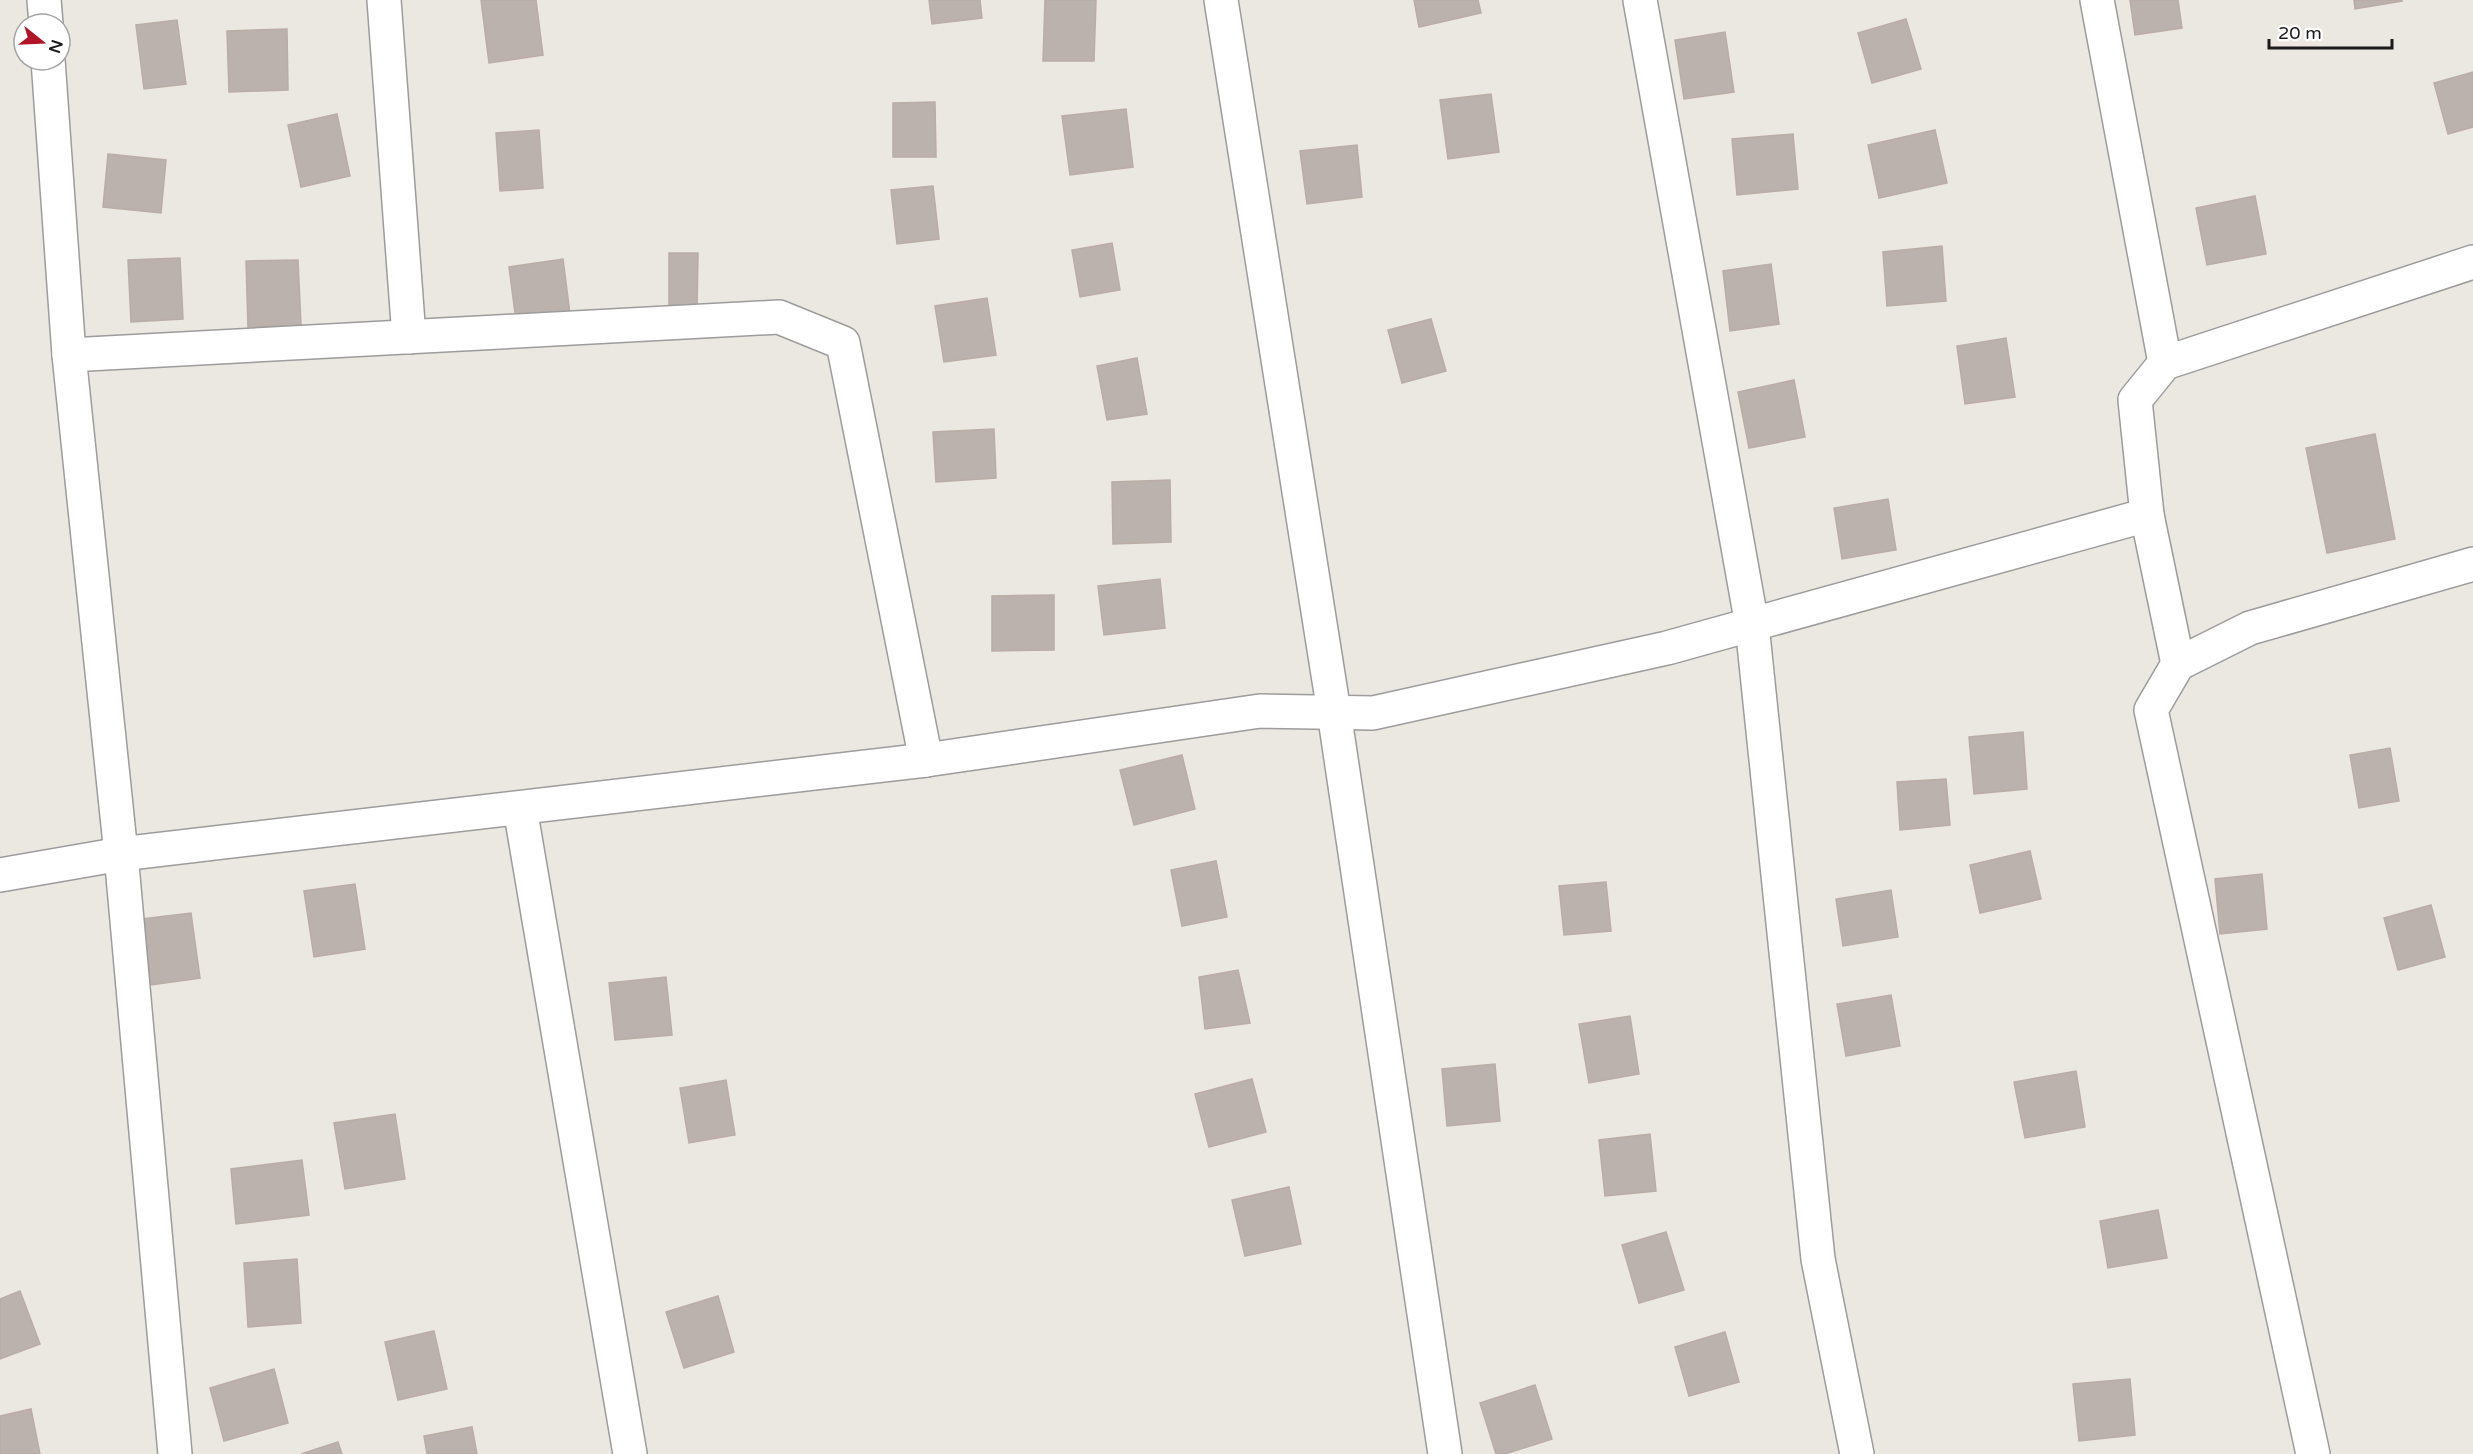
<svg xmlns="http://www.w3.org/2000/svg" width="2473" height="1454" font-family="'Varela Round',sans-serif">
<rect width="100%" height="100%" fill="#ebe7e1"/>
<g fill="#bbb2ae" stroke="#bbaca5" stroke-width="1.5">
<polygon points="481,0 536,0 543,55 489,63"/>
<polygon points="929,0 980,0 982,18 932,24"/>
<polygon points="1045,0 1096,0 1094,61 1043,61"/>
<polygon points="1414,0 1478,0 1481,13 1419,27"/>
<polygon points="2130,0 2178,0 2182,28 2135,35"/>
<polygon points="2354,0 2402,0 2402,1 2355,9"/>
<polygon points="1906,19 1921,69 1872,83 1858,33"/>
<polygon points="177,20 186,84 144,89 136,25"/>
<polygon points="287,29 288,90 229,92 227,31"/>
<polygon points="1725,32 1734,92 1684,99 1675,40"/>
<polygon points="2473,72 2473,127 2448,134 2434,83"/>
<polygon points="1491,94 1499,152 1448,159 1440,100"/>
<polygon points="935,102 936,157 893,157 893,103"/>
<polygon points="1126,109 1133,167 1070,175 1062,116"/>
<polygon points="337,114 350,176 301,187 288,125"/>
<polygon points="539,130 543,188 500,191 496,133"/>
<polygon points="1935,130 1947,183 1879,198 1868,145"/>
<polygon points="1793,134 1798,189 1737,195 1732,139"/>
<polygon points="1357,145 1362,197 1307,204 1300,151"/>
<polygon points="108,154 166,160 161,213 103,207"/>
<polygon points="933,186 939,239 897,244 891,190"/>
<polygon points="2255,196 2266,254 2207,265 2196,208"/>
<polygon points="1112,243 1120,290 1080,297 1072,250"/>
<polygon points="1942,246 1946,301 1887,306 1883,252"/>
<polygon points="669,253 698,253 697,308 669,307"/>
<polygon points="180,258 183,319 131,322 128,260"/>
<polygon points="563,259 570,314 516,321 509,267"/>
<polygon points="298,260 301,325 248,327 246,261"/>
<polygon points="1771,264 1779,324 1730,331 1723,271"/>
<polygon points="987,298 996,355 944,362 935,306"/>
<polygon points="1431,319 1446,371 1402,383 1388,330"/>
<polygon points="2006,338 2015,397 1965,404 1957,346"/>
<polygon points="1137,358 1147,414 1107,420 1097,366"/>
<polygon points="1794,380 1805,437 1749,448 1738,392"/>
<polygon points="994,429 996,478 936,482 933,432"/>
<polygon points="2375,434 2395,539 2327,553 2306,448"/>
<polygon points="1170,480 1171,542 1113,544 1112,482"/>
<polygon points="1888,499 1896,550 1842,559 1834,508"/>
<polygon points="1160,579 1165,628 1104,635 1098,586"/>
<polygon points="1054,595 1054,650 992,651 992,596"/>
<polygon points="2023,732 2027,789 1974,794 1969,737"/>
<polygon points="2390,748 2399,801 2359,808 2350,755"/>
<polygon points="1182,755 1195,809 1134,825 1120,770"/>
<polygon points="1946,779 1950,825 1900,830 1897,782"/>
<polygon points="2030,851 2041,899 1980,913 1970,865"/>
<polygon points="1216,861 1227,917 1182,926 1171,870"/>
<polygon points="2262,874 2267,929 2220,934 2215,879"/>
<polygon points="1606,882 1611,931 1564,935 1559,886"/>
<polygon points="355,884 365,949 314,957 304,891"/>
<polygon points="1891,890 1898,937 1843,946 1836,899"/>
<polygon points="2431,905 2445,957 2398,970 2384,918"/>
<polygon points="191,913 200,978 151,985 142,919"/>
<polygon points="1238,970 1250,1023 1205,1029 1199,977"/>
<polygon points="666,977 672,1035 615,1040 609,983"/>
<polygon points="1891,995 1900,1046 1846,1056 1837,1004"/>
<polygon points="1630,1016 1639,1074 1589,1083 1579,1024"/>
<polygon points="1495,1064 1500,1121 1447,1126 1442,1069"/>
<polygon points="2076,1071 2085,1127 2025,1138 2014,1082"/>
<polygon points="1252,1079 1266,1132 1209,1147 1195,1094"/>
<polygon points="726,1080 735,1135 689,1143 680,1088"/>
<polygon points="395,1114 405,1179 345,1189 334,1123"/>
<polygon points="1650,1134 1656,1191 1605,1196 1599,1140"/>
<polygon points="302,1160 309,1215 236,1224 231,1169"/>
<polygon points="1289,1187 1301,1244 1245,1256 1232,1200"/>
<polygon points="2158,1210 2167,1258 2108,1268 2100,1221"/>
<polygon points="1666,1232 1684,1290 1639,1303 1622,1245"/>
<polygon points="297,1259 301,1323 248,1327 244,1263"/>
<polygon points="20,1291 40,1344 0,1359 0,1299"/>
<polygon points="718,1296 734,1352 684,1368 666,1312"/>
<polygon points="434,1331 447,1389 398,1400 385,1342"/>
<polygon points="1725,1332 1739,1382 1689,1396 1675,1347"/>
<polygon points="274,1369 288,1423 224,1441 210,1388"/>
<polygon points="2130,1379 2135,1435 2079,1441 2073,1384"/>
<polygon points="1535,1385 1552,1439 1505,1454 1496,1454 1480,1403"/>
<polygon points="31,1409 40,1454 0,1454 0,1416"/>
<polygon points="472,1427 477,1454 427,1454 424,1436"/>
<polygon points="338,1442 342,1454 301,1454"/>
</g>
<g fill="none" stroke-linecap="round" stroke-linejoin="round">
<defs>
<g id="minor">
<polyline points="44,0 46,24"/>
<polyline points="384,0 409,337"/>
<polyline points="1221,0 1334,712 1445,1454"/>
<polyline points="1640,0 1752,625 1818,1259 1857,1454"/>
<polyline points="2097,0 2165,363"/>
<polyline points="48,60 69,355 121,854 175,1454"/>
<polyline points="69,355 779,317 843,343 926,760"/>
<polyline points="2147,515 2178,664"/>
<polyline points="520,808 630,1454"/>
<polyline points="0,875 121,854 926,760 1260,711 1373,713 1667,648 2147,515 2135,400 2165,363 2473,262"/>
<polyline points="2313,1454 2151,710 2178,664 2250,628 2473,564"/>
</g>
</defs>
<use href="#minor" stroke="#9c9c9c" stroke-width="36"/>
<use href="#minor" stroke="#fff" stroke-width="33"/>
</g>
<g transform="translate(42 42) rotate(108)"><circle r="28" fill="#ffffff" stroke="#a4a4a4" stroke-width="1.5"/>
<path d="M0-4.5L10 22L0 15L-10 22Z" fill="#b11425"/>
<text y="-9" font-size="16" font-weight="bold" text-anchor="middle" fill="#1b1b1b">N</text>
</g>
<path d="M2269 39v9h123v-9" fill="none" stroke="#1b1b1b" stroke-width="3"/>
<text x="2278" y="39" font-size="18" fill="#1b1b1b" stroke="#ffffff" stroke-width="4.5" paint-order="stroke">20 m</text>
</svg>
